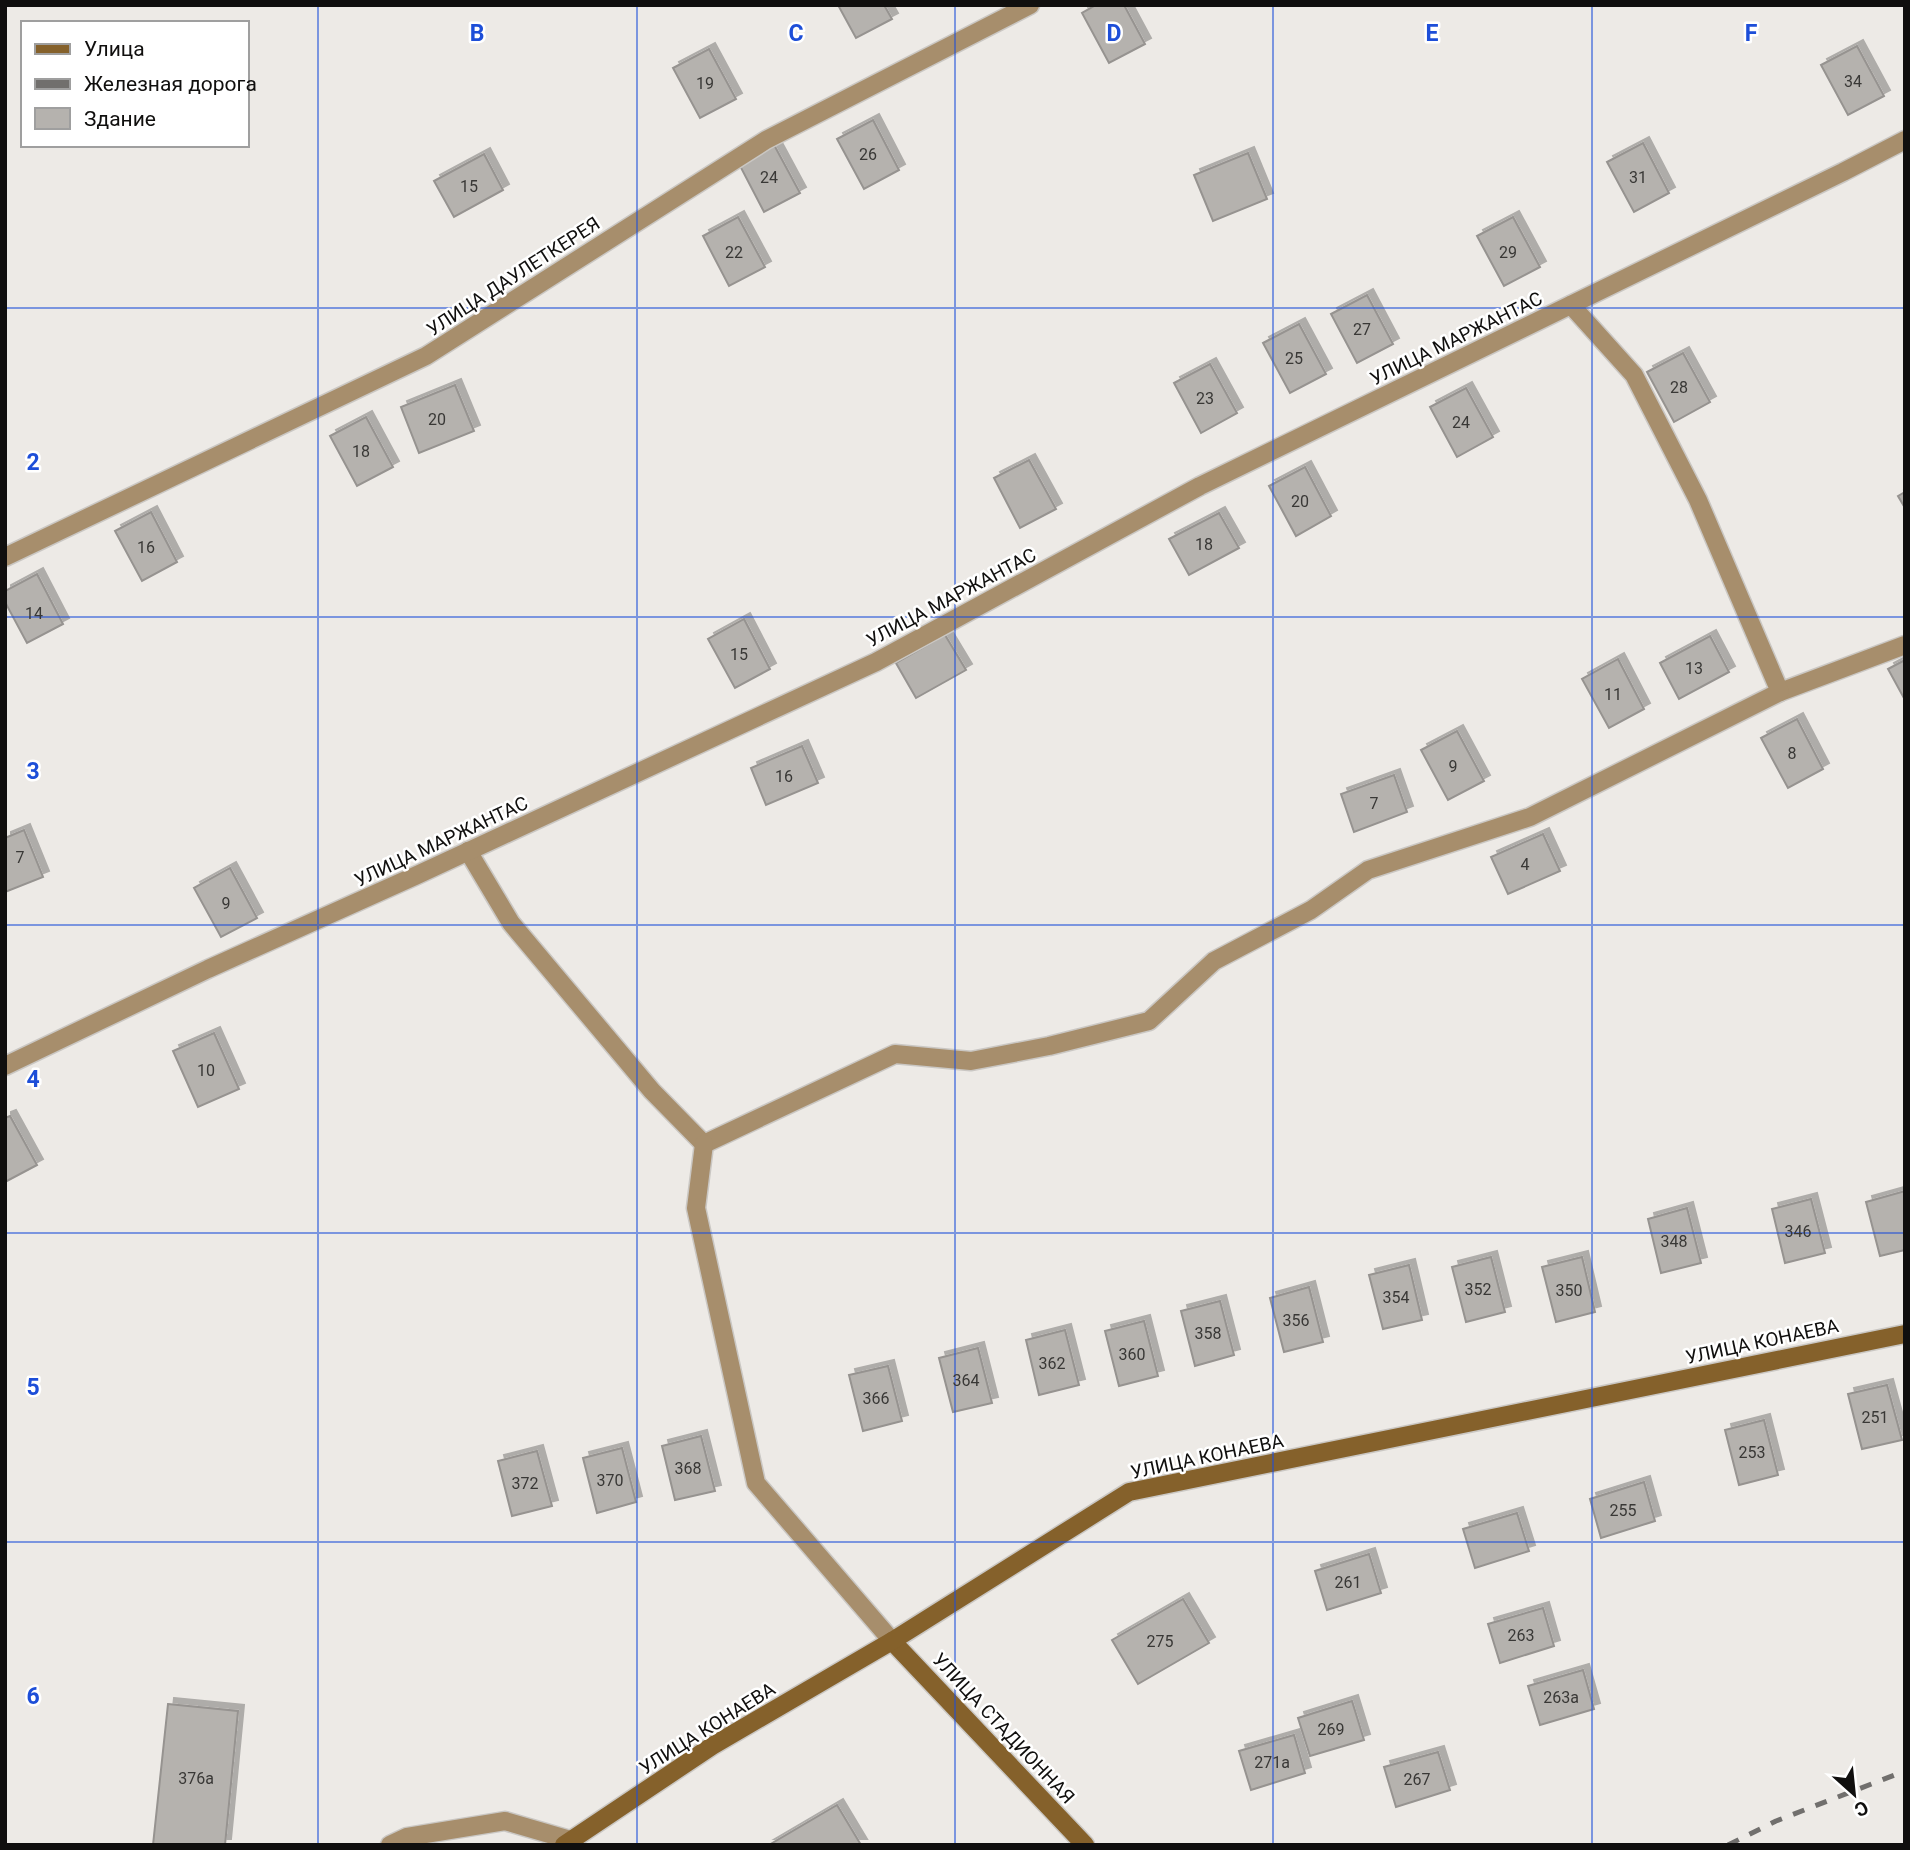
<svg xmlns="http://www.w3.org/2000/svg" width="1910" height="1850" font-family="Roboto,sans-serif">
<defs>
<filter id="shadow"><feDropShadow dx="6" dy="-6" stdDeviation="0" flood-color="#0004"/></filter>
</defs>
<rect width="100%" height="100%" fill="#edeae6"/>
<g fill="#b5b2ae" stroke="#969390" stroke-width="2" filter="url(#shadow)">
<polygon points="838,5 884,5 892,19 856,38"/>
<polygon points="1096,5 1124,5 1145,44 1109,63 1082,13"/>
<polygon points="1857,46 1884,96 1848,115 1821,65"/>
<polygon points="709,49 736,99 700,118 673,68"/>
<polygon points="873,120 899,170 864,189 837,139"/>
<polygon points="773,143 800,193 764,212 738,162"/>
<polygon points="1643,143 1669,193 1634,212 1607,162"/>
<polygon points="1248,153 1267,199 1213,221 1194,175"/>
<polygon points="484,154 503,190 454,217 434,181"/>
<polygon points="738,217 765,267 729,286 703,236"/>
<polygon points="1513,217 1540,267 1504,286 1477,236"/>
<polygon points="1367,295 1393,344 1357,363 1331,314"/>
<polygon points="1299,324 1326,374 1290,393 1263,343"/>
<polygon points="1683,353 1710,402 1674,422 1647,372"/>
<polygon points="1210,364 1237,413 1201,433 1174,383"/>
<polygon points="455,385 474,431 419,453 401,407"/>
<polygon points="1466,388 1493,437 1457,457 1430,407"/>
<polygon points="366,417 393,467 357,486 330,436"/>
<polygon points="1029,460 1056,509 1020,528 994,478"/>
<polygon points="1305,467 1331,516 1296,536 1269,486"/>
<polygon points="1905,492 1905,508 1898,496"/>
<polygon points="151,512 177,562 142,581 115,531"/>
<polygon points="1219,513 1239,548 1189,575 1169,539"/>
<polygon points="37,574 63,624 27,643 5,602 5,591"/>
<polygon points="744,619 770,669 735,688 708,639"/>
<polygon points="945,635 966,670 916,698 896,663"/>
<polygon points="1710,636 1729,672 1679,699 1660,663"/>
<polygon points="1618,659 1644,709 1609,728 1582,679"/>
<polygon points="1905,660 1905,700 1888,669"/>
<polygon points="1797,719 1823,769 1788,788 1761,738"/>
<polygon points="1457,731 1484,781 1448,800 1421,750"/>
<polygon points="802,746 818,783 766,805 751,768"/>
<polygon points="1394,775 1407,812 1354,832 1341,794"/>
<polygon points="24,830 43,877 5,892 5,838"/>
<polygon points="1543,834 1560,871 1508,894 1491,857"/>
<polygon points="230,868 257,918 221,937 194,888"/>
<polygon points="214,1033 239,1089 198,1107 173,1051"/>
<polygon points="10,1116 37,1165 5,1182 5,1118"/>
<polygon points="1905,1191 1905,1250 1880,1256 1866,1202"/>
<polygon points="1811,1199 1825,1253 1785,1263 1772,1209"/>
<polygon points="1687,1208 1701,1263 1661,1273 1648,1219"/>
<polygon points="1491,1257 1505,1312 1466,1322 1452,1267"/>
<polygon points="1582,1257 1595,1312 1556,1322 1542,1267"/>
<polygon points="1409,1265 1422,1320 1383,1329 1369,1275"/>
<polygon points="1309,1287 1323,1342 1284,1352 1270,1298"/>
<polygon points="1220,1301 1234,1355 1195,1366 1181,1311"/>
<polygon points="1144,1321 1158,1376 1119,1386 1105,1331"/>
<polygon points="1065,1330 1079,1385 1039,1395 1026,1340"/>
<polygon points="978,1348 992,1403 953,1412 939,1358"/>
<polygon points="888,1366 902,1421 863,1431 849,1375"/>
<polygon points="1887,1385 1902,1440 1862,1449 1848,1394"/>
<polygon points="1764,1420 1778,1475 1739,1485 1725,1430"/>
<polygon points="701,1436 715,1491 675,1500 662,1446"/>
<polygon points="622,1448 636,1502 597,1513 583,1458"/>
<polygon points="537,1451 552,1506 512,1516 498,1461"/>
<polygon points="1644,1482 1655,1521 1601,1538 1590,1499"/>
<polygon points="1517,1513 1529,1551 1475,1568 1463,1529"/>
<polygon points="1369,1554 1381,1593 1327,1610 1315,1571"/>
<polygon points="1183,1599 1209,1643 1138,1684 1112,1640"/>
<polygon points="1543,1608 1554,1646 1500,1663 1488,1624"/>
<polygon points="1583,1670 1594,1709 1540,1725 1528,1686"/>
<polygon points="1352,1701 1364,1740 1310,1756 1298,1718"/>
<polygon points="168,1704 238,1711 225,1845 153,1845"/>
<polygon points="1294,1735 1305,1773 1251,1790 1239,1751"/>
<polygon points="1438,1752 1450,1790 1396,1807 1384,1767"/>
<polygon points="837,1805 861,1845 769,1845"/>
</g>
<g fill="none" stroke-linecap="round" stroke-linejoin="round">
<defs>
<g id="street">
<polyline points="5,557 426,356 766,140 1030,5"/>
<polyline points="1780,692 1905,645"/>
<polyline points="468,851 511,923 652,1091 704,1144 895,1054 971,1061 1049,1046 1149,1021 1214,961 1311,910 1368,870 1530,817 1780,692 1698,500 1634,375 1571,305"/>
<polyline points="5,1066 208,969 415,876 876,662 1200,486 1843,172 1905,140"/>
<polyline points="704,1144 696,1208 756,1483 892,1641"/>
<polyline points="390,1845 407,1837 505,1821 570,1840"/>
</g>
<g id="secondary">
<polyline points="892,1641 1085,1845"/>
<polyline points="564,1845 712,1746 892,1641 1129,1492 1905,1334"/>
</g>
</defs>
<use href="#street" stroke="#cac7c3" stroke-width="21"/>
<use href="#secondary" stroke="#cac7c3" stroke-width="21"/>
<use href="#street" stroke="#a78e6c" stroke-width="18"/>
<use href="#secondary" stroke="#85612b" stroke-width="18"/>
<polyline stroke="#716f6d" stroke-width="5" stroke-dasharray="12 12" stroke-linecap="butt" points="1728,1845 1776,1821 1905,1771"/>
</g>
<path fill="none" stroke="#1d4ed8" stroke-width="2" stroke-opacity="0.55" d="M318 5V1845M637 5V1845M955 5V1845M1273 5V1845M1592 5V1845M5 308H1905M5 617H1905M5 925H1905M5 1233H1905M5 1542H1905"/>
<g text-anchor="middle" stroke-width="5" stroke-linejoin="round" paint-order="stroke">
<g font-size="16" fill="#393836">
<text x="1853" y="87">34</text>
<text x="705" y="89">19</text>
<text x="868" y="160">26</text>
<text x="769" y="183">24</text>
<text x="1638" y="183">31</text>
<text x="469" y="192">15</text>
<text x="734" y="258">22</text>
<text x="1508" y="258">29</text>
<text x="1362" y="335">27</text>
<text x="1294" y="364">25</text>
<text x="1679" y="393">28</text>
<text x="1205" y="404">23</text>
<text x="437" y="425">20</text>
<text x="1461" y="428">24</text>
<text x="361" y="457">18</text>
<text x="1300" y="507">20</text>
<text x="1204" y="550">18</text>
<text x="146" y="553">16</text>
<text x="34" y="619">14</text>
<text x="739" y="660">15</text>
<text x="1694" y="674">13</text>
<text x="1613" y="700">11</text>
<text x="1792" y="759">8</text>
<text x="1453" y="772">9</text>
<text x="784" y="782">16</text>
<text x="1374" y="809">7</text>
<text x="20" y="863">7</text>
<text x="1525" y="870">4</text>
<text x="226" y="909">9</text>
<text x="206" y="1076">10</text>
<text x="1798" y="1237">346</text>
<text x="1674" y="1247">348</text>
<text x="1478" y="1295">352</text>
<text x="1569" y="1296">350</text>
<text x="1396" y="1303">354</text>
<text x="1296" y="1326">356</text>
<text x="1208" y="1339">358</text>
<text x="1132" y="1360">360</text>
<text x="1052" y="1369">362</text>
<text x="966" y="1386">364</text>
<text x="876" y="1404">366</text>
<text x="1875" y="1423">251</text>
<text x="1752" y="1458">253</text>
<text x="688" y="1474">368</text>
<text x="610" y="1486">370</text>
<text x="525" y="1489">372</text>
<text x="1623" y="1516">255</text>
<text x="1348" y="1588">261</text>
<text x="1521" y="1641">263</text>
<text x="1160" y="1647">275</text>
<text x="1561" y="1703">263а</text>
<text x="1331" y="1735">269</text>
<text x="1272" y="1768">271а</text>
<text x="196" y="1784">376а</text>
<text x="1417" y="1785">267</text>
</g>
<g font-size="19" fill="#100f0e" stroke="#fff">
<text transform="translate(513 276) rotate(-33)" y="7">УЛИЦА ДАУЛЕТКЕРЕЯ</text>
<text transform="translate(1456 338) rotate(-26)" y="7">УЛИЦА МАРЖАНТАС</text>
<text transform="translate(951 597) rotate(-28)" y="7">УЛИЦА МАРЖАНТАС</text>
<text transform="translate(441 841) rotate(-25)" y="7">УЛИЦА МАРЖАНТАС</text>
<text transform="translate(1762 1341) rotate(-12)" y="7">УЛИЦА КОНАЕВА</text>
<text transform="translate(1207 1456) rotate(-12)" y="7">УЛИЦА КОНАЕВА</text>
<text transform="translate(707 1728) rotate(-32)" y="7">УЛИЦА КОНАЕВА</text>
<text transform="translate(1004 1728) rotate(47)" y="7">УЛИЦА СТАДИОННАЯ</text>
</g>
</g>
<g font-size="23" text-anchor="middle" font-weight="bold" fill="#1d4ed8" stroke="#fff" stroke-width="5" stroke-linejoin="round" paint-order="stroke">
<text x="477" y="41">B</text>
<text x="796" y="41">C</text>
<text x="1114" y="41">D</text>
<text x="1432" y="41">E</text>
<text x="1751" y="41">F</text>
<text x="33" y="470">2</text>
<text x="33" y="779">3</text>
<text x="33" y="1087">4</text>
<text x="33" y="1395">5</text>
<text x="33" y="1704">6</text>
</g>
<rect width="1910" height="1850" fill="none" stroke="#100f0e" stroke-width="14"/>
<rect x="21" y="21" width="228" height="126" fill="#ffffff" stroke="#9f9f9f" stroke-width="2"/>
<rect x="35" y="44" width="35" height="10" fill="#85612b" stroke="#9f9f9f" stroke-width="2"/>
<text x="84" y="56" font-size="21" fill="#100f0e">Улица</text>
<rect x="35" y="79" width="35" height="10" fill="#716f6d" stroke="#9f9f9f" stroke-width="2"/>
<text x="84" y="91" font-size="21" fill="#100f0e">Железная дорога</text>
<rect x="35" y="108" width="35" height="21" fill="#b5b2ae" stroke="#9f9f9f" stroke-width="2"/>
<text x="84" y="126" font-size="21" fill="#100f0e">Здание</text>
<g transform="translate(1854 1794) rotate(153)" stroke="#ffffff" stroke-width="5" paint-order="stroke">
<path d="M0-5L12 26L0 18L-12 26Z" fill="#100f0e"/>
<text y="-10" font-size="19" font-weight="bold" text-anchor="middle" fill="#100f0e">С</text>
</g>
</svg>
